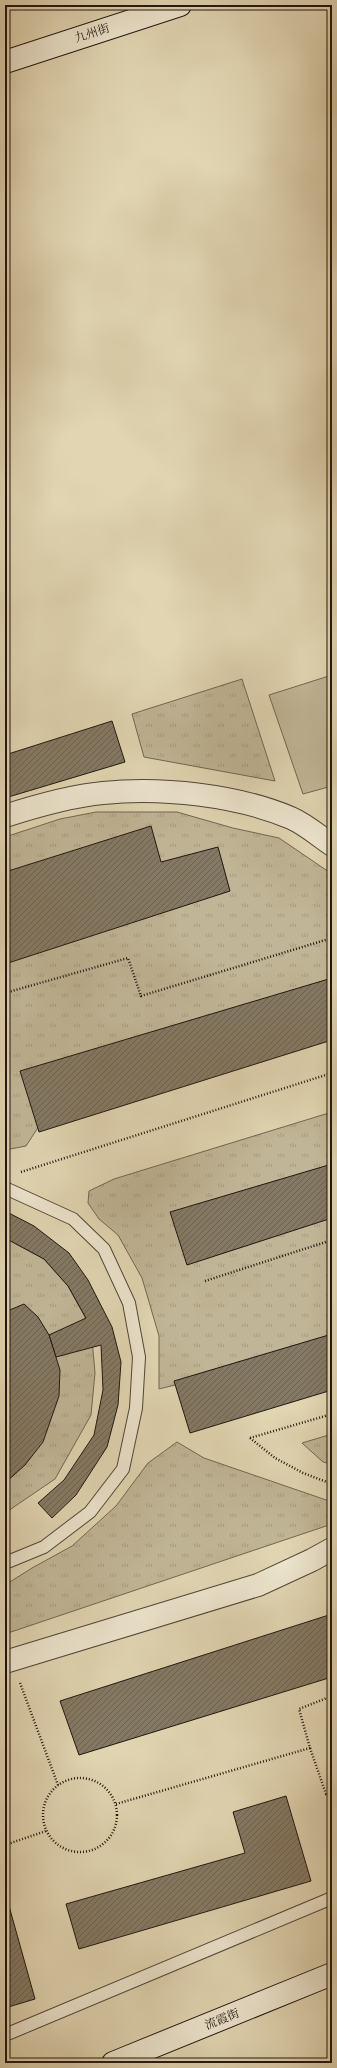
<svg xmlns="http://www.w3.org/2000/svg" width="337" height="2068" font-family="'IM FELL Great Primer','Noto Serif SC',serif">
<defs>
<pattern id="grass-tufts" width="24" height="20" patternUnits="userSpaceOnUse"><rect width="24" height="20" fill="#c0b596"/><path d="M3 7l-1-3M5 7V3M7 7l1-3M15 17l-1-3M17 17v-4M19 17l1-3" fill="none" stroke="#a59b80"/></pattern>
<pattern id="building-hatch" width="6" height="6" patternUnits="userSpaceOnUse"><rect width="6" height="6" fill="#847964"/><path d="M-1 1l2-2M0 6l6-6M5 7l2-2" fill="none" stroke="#6c6251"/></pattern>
</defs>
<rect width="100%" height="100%" fill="#e1d5b2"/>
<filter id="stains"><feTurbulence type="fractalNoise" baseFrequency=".005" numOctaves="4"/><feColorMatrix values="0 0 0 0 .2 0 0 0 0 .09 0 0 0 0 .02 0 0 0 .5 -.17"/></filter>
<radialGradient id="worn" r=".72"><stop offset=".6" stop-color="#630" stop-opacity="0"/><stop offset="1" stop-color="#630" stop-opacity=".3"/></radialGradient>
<g fill="url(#grass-tufts)" stroke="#706652">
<polygon points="242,679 275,781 144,757 132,714"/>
<polygon points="96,812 177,812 233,828 279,838 332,874 332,1024 50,1109 26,1146 5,1150 5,837 60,819"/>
<polygon points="332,1112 332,1346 159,1389 159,1336 142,1278 118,1235 99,1219 88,1203 89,1191 114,1179"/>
<polygon points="5,1238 44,1259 68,1286 91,1328 95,1373 91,1415 55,1479 5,1513"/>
<polygon points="332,1434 332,1464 323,1462 302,1443"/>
<polygon points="177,1442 204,1458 332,1502 332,1524 5,1634 5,1585 32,1568 72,1546 116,1506 148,1463"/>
</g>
<polygon fill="#c0b596" stroke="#706652" points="332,675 332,786 303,794 269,695"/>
<g fill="url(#building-hatch)" stroke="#20160f">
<polygon points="112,721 125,762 5,798 5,755"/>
<polygon points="151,826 161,862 218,847 230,891 5,964 5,872"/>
<polygon points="332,978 332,1040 39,1132 20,1071"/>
<polygon points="332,1164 332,1218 187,1265 170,1212"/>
<polygon points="5,1211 34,1226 69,1253 88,1280 112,1327 121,1362 118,1405 107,1447 76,1495 52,1518 38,1503 64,1480 94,1435 103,1390 101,1345 56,1357 49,1335 86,1318 68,1286 44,1259 5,1238"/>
<polygon points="24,1304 38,1317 49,1335 60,1370 59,1396 43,1442 25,1465 5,1483 5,1312"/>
<polygon points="332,1334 332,1390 190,1433 174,1381"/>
<polygon points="332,1614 332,1677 79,1755 60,1701"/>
<polygon points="286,1796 311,1881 79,1949 66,1904 245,1853 233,1812"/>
<polygon points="9,1906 35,1999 5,2008 5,1907"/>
</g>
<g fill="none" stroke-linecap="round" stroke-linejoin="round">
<defs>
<g id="lane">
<polyline points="5,1188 73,1219 104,1249 129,1303 139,1357 136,1408 123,1469 90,1512 44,1547 5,1563"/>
<polyline points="5,2035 332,1898"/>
</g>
<g id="street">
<path d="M5 816C36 806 70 796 103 793 162 787 237 795 291 818 305 824 319 836 332 845"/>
<polyline points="5,1662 258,1585 312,1560 332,1549"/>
</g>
<g id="secondary">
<polyline points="5,62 180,5"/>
<polyline points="113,2063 332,1974"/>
</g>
</defs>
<use href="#lane" stroke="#504638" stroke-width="14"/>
<use href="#street" stroke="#504638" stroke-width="24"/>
<use href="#secondary" stroke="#20160f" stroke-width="24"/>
<g stroke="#20160f" stroke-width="2.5" stroke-dasharray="1 2" stroke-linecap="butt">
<polyline points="5,993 128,958 141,996 332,938"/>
<polyline points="21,1172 332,1073"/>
<polyline points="205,1281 332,1240"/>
<polyline points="250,1438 275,1458 303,1473 332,1484"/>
<polyline points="250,1438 332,1414"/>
<polyline points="20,1683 58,1785"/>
<polyline points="310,1748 326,1794 332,1792"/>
<circle cx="80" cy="1815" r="37"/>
<polyline points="116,1804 310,1748 299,1709 332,1696"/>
<polyline points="5,1845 46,1831"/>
</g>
<use href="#lane" stroke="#ece4cd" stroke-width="12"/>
<use href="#street" stroke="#ece4cd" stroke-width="22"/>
<use href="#secondary" stroke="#ece4cd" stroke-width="22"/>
</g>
<g text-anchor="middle" stroke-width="3.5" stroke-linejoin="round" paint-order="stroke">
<g font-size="12" fill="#20160f" stroke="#ece4cd">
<text transform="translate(92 33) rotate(-18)" y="4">九州街</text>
<text transform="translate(222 2019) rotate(-22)" y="4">流霞街</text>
</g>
</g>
<rect width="337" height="2068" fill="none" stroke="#e1d5b2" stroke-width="20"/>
<rect x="6" y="6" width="325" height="2056" fill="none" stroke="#20160f" stroke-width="2"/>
<rect x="10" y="10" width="317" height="2048" fill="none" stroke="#20160f"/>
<rect width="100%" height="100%" filter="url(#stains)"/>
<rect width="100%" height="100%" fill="url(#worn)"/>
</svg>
